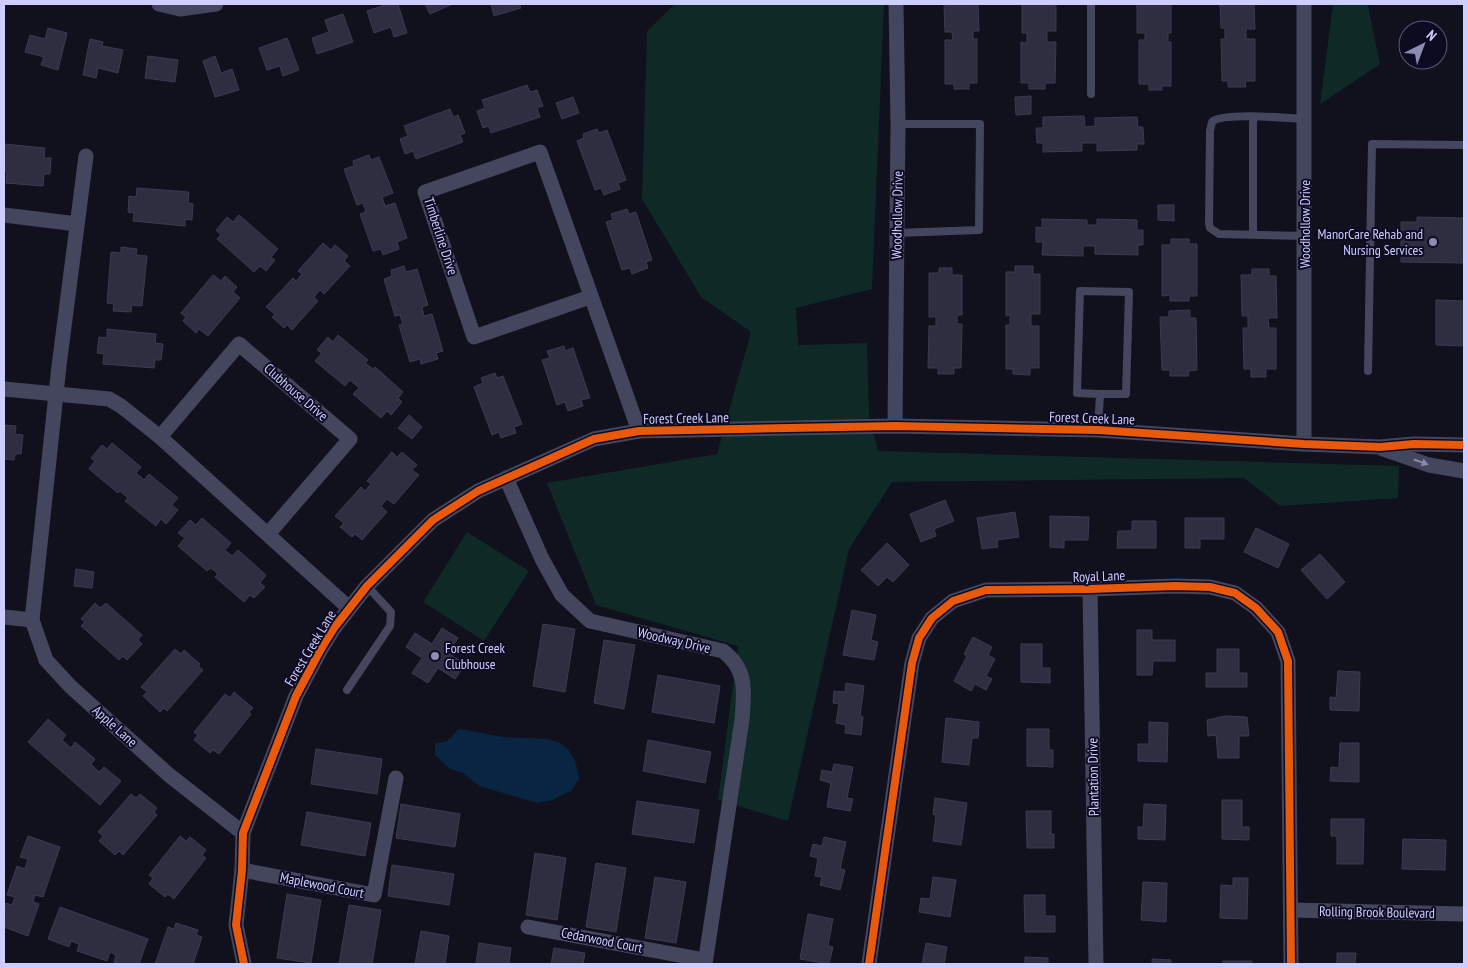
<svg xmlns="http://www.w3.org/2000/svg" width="1468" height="968" font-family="'PT Sans Narrow',sans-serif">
<rect width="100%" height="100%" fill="#11101d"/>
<g fill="#0e2926">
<polygon points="675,4 884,4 872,289 796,308 798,345 867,343 869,414 878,451 1399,466 1398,498 1280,506 1244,478 892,482 849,549 788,821 718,800 738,646 596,605 547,483 717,454 751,332 701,297 642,199 647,31"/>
<polygon points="1333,4 1369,4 1368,6 1380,64 1320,104"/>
<polygon points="467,532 529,571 484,641 423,602"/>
</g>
<path fill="#082542" d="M458 729C473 730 488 735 503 737 540 741 573 728 579 779L571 791 552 800 537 803 479 786 463 773 450 769 435 755V743C446 744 452 738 458 729Z"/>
<g fill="#2f2e40" stroke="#3b3a52">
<polygon points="388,4 398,4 407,33 394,37 391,27 374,33 367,11"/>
<polygon points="425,4 453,4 430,14"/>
<polygon points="491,4 519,4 521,8 494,16"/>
<polygon points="944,4 978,4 979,31 973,31 973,39 977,39 977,83 969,83 969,89 954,89 954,84 945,84 945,40 953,40 952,32 945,32"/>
<polygon points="1022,4 1056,4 1056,31 1047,31 1047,42 1056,42 1055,83 1045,83 1045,89 1029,89 1029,83 1021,83 1021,42 1027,43 1027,33 1022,33"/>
<polygon points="1137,4 1171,4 1171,33 1168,33 1168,42 1171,42 1171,86 1162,86 1162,90 1149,90 1149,84 1139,84 1139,40 1145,40 1145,33 1137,33"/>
<polygon points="1220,4 1254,4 1255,29 1246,29 1246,39 1255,39 1255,81 1245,81 1246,87 1228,87 1228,81 1222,81 1221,39 1225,39 1225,28 1221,28"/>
<polygon points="343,14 353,42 317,54 312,38 329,32 325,20"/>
<polygon points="48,28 67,33 58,70 41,65 44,57 25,52 30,35 45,39"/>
<polygon points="287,38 299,70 283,76 280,66 267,70 259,48"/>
<polygon points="90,39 103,42 102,46 123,50 118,73 98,68 96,78 83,75"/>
<polygon points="148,56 178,60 175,82 145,78"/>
<polygon points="215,56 221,73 232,69 239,90 215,97 203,61"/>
<polygon points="527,85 530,92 537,90 543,106 537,108 540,117 491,133 489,126 483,128 477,111 485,108 482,100"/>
<polygon points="1031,96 1031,114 1016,115 1015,97"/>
<polygon points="573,97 579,113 562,119 556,103"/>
<polygon points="450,109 453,117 458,115 465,133 460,135 463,142 416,159 413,151 405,154 400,139 408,136 404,126"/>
<polygon points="1084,116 1085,127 1095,126 1095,118 1137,117 1138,127 1143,127 1144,144 1137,144 1137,150 1097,151 1097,143 1082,143 1082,151 1043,152 1043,143 1037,143 1036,128 1043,128 1043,117"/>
<polygon points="597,129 599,133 607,130 626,180 618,183 620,189 604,195 601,188 595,190 577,141 584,138 583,134"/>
<polygon points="4,144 45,148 44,158 51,158 50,174 44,174 43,186 6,183 7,171 4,171"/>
<polygon points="369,155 371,160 379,157 393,193 382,197 385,206 395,203 407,238 397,242 399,249 383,255 381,249 373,251 360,214 366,212 363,203 357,205 344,169 354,166 353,161"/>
<polygon points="137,188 189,192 188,203 193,204 192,220 185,219 185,226 133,221 134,213 128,212 129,196 136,197"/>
<polygon points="1158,205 1174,205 1174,221 1158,220"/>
<polygon points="627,209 629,214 636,212 652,260 646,262 648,268 632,274 630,268 622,270 606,222 613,220 611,214"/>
<polygon points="239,215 278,249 271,257 275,260 266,271 260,266 254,272 217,239 221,235 216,230 227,217 233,222"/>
<polygon points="1417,217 1464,218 1464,263 1401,262 1401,222 1417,222"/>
<polygon points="1042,219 1087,220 1087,225 1097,225 1097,219 1137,220 1137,230 1143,230 1143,245 1138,245 1138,255 1095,254 1095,246 1083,246 1083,256 1042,255 1043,242 1036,242 1036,227 1042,228"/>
<polygon points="1171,239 1189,239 1189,244 1197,244 1197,296 1189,296 1189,301 1170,301 1170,295 1162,296 1162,245 1171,245"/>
<polygon points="323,243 331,250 335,245 348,256 344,261 350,266 324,294 320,290 314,297 318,301 292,330 287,325 284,328 272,317 275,314 266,307 293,278 296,281 302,274 298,271"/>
<polygon points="121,247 137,249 136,255 147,256 142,306 132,305 131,312 113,311 114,304 107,303 111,252 121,253"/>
<polygon points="404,266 406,272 417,269 428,305 422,307 424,316 432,314 443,351 436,353 438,359 421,364 420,359 410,362 399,325 403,324 400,315 395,316 384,279 392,276 391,270"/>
<polygon points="1015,266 1033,266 1033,274 1040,274 1040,314 1031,314 1031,326 1039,326 1039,368 1030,368 1030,375 1013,374 1013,369 1006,369 1006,325 1010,325 1010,315 1006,316 1006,272 1015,272"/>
<polygon points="939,268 952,268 952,275 962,275 962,315 957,315 957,324 962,324 961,368 954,368 954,374 938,374 938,368 928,368 929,326 936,326 936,317 929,317 929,273 939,273"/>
<polygon points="1252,269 1269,269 1269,276 1276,276 1277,318 1268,318 1269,328 1276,328 1276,369 1266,369 1266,377 1251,377 1251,369 1244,369 1243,328 1248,328 1248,316 1242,316 1241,275 1252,275"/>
<polygon points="213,275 221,281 225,276 237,287 233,292 240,298 208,336 199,329 196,333 183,321 186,317 181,313"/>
<polygon points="1436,300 1464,301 1464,346 1436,345"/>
<polygon points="1190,310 1190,318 1196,318 1197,370 1188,371 1189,376 1170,376 1170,370 1162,370 1160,317 1169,317 1169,311"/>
<polygon points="107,329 156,334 155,343 163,344 161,360 155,360 154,368 103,364 104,354 97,353 99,337 107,338"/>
<polygon points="338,335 368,360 365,363 373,369 375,367 403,392 398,398 402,402 391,415 387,411 381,418 353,394 359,388 350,380 345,386 315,361 322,353 317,350 328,337 333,342"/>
<polygon points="564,346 565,351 573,348 590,398 581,400 583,406 568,411 565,402 557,405 542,360 550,358 547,351"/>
<polygon points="495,373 497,378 503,376 522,424 514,427 516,433 501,438 499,432 492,435 474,387 483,383 481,378"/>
<polygon points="409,415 422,427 412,439 398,428"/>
<polygon points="4,425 16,426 15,434 23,435 21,454 15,454 14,460 4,459"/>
<polygon points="112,443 141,467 136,473 144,480 149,474 178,498 172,505 178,510 166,524 161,519 156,526 125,501 128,498 120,491 118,493 89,469 95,461 91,458 102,445 107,449"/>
<polygon points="392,452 397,457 402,452 417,465 412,470 419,475 394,504 387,499 381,506 387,512 362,540 355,534 352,537 340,527 344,523 335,516 361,487 365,491 371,484 367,481"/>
<polygon points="945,500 954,521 934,529 936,536 921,542 910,514"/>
<polygon points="1015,512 1019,537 997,540 998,547 982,549 977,518"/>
<polygon points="1050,516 1089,517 1088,540 1064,540 1064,548 1050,547"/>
<polygon points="202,518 231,543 225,550 232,556 238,550 266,575 260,583 265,587 254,598 250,595 244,602 215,577 218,574 211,568 207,571 178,546 185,538 178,533 190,520 196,525"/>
<polygon points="1185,518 1224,518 1224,539 1200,539 1200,548 1185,548"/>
<polygon points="1132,521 1156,521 1156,548 1117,548 1118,531 1132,531"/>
<polygon points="1256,528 1289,544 1278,568 1244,552"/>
<polygon points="887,543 909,565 893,582 887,577 878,586 861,570"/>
<polygon points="1320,554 1345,582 1327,599 1301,570"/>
<polygon points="76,569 94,572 92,588 74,586"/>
<polygon points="95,603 100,608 106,603 142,635 138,640 142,644 127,660 123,656 119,660 81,626 85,622 81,619"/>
<polygon points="852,610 876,615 871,640 878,642 874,660 843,655"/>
<polygon points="543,624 575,629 565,692 533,686"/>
<polygon points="442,628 458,638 448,653 465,664 455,679 438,668 428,683 412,673 422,658 406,647 415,633 432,644"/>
<polygon points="1137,630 1152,630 1152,640 1175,640 1175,661 1153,661 1152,675 1137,675"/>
<polygon points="973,637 992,647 988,655 995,659 986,676 992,679 986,690 975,684 971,691 954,681 967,656 964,654"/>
<polygon points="604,640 635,645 624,709 594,703"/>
<polygon points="1021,644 1042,644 1042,668 1050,668 1050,683 1021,682"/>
<polygon points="175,649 181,654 184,650 200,664 198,666 203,670 167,711 164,708 160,712 143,696 147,692 141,687"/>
<polygon points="1217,649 1239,649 1239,673 1247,673 1247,687 1206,687 1206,673 1217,673"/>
<polygon points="1338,671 1360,672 1359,711 1330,710 1330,697 1336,698"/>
<polygon points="658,675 720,686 714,723 652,712"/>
<polygon points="846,683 864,686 860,716 863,717 861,735 845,733 846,725 836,723 839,704 833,703 834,691 845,692"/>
<polygon points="234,692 253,708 249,712 251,714 219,754 213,750 210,753 194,740 198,735 194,732 225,694 230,698"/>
<polygon points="1225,716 1247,717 1249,736 1239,736 1239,758 1218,758 1216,735 1208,736 1207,720"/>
<polygon points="946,718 979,722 978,738 972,738 969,765 942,762"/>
<polygon points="48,719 66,735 62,740 71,748 75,742 95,759 91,764 99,772 104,767 121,781 100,805 28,742"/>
<polygon points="1149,722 1168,723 1167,762 1138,761 1138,744 1149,744"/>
<polygon points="1027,729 1049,729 1049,750 1053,750 1053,767 1027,766"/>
<polygon points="648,740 711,752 705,783 643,771"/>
<polygon points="1340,743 1359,743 1359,782 1330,781 1331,767 1339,768"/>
<polygon points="316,749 382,759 377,794 311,784"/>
<polygon points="834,764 853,767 847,798 853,799 850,811 827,807 831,783 820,780 822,770 832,772"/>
<polygon points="131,794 136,798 140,794 157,808 154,812 157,815 123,855 119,851 115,855 99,841 103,836 98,832"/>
<polygon points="935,798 967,803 961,845 933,841 936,815 933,814"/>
<polygon points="1222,800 1242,800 1242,827 1249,827 1249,840 1222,839"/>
<polygon points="637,801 699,810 694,843 632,834"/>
<polygon points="401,804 460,814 455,847 396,838"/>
<polygon points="1144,804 1166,805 1165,840 1138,839 1138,827 1143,827"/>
<polygon points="1026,811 1051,811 1051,834 1054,834 1054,848 1027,848"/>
<polygon points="307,812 371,823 365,856 301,845"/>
<polygon points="1331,819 1364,819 1363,864 1337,864 1337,836 1331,836"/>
<polygon points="28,836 60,847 43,897 35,895 33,902 39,904 28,936 4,927 4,908 6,903 12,905 15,897 7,895 17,866 25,869 28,859 20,857"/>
<polygon points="180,836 186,841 190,837 206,850 202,855 206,858 174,899 168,894 165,897 149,884 153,878 149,875"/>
<polygon points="824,837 846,842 840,869 845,870 840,890 820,885 822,877 815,876 818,858 810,856 813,844 822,846"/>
<polygon points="1403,839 1446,840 1445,870 1402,869"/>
<polygon points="535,853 566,858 557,920 526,915"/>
<polygon points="596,863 626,868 616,932 586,927"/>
<polygon points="392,865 454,874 449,905 388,896"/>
<polygon points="655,877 686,882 676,943 645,938"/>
<polygon points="933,877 956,880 950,917 919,912 921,898 930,899"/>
<polygon points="1233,878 1248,878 1247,919 1220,918 1221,885 1233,886"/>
<polygon points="1143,882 1167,883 1166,922 1141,920"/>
<polygon points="287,894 321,900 311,963 277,958"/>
<polygon points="1024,895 1045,895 1045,916 1055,916 1055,932 1025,932"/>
<polygon points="349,905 381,910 372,964 339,964"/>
<polygon points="60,907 148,939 139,964 120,964 114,962 116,955 110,952 107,961 77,951 79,944 71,941 69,947 48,939"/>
<polygon points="808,914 833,919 828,946 833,947 829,964 800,959"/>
<polygon points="176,923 198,930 196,935 202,937 193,964 155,964 168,927 174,929"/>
<polygon points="421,931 449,936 445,964 415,964"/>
<polygon points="479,943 511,948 509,964 476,964"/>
<polygon points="926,943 947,947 944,964 922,964"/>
<polygon points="554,948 585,953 583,964 551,964"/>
<polygon points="1337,953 1356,953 1355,964 1337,964"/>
<polygon points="1025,957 1048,958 1048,964 1025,964"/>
<polygon points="1152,959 1171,960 1171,964 1152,964"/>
<rect x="1223" y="961" width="29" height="3"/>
</g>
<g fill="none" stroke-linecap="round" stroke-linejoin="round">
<g stroke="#44465e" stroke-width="8">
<polyline points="1091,4 1091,94"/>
<path d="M1305 119C1288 118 1222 112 1212 122L1210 131 1209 224 1210 228 1219 234 1305 236"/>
<polyline points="897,233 979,230 980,124 898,124"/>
<polyline points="1253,234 1253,117"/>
<polyline points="1368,371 1372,144 1464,145"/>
<polyline points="1098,430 1100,394 1126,394 1129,292 1080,291 1077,393 1100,394"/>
<polyline points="347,690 390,626 391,612 367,586"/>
</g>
<g stroke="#44465e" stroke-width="15">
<polyline points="159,4 180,9 216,4"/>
<polyline points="1304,4 1304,444"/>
<polyline points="4,215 77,224"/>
<polyline points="590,297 474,337 425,192 540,152 639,431"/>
<polyline points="4,389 109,399 121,406 160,437 349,608"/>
<polyline points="895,426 898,124 896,4"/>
<polyline points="160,437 239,344 350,439 268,534"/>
<polyline points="1383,449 1429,465 1464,471"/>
<path d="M506 478 542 559 562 595 590 621 723 651C748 670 744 692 742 720L705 964"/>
<polyline points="1090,589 1096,964"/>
<polyline points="4,617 32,620 46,660 71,687 169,775 243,833"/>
<polyline points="32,620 59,366 86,156"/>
<polyline points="242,870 374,895 396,778"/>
<polyline points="1291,910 1464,914"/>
<polyline points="528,927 705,960"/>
<polyline points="244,964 236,925 242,870 243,833 296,696 321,649 334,628 367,586 433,520 478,491 594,439 639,431 895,426 1098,430 1304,444 1380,447 1414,444 1464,445"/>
<polyline points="869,964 912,663 919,638 932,618 953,601 986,590 1090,589 1175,586 1210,587 1235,593 1256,608 1278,632 1288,661 1291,964"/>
</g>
<defs>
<g id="cycleway">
<polyline points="244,964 236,925 242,870 243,833 296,696 321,649 334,628 367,586 433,520 478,491 594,439 639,431 895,426 1098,430 1304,444 1380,447 1414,444 1464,445"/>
<polyline points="869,964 912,663 919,638 932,618 953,601 986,590 1090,589 1175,586 1210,587 1235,593 1256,608 1278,632 1288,661 1291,964"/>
</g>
</defs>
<use href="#cycleway" stroke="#0c0b22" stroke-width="11"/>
<use href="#cycleway" stroke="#e8590c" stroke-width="8"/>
</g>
<defs><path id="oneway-solid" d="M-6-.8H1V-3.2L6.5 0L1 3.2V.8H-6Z" transform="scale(1.25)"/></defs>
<use fill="#888aae" href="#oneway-solid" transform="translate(1421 462) rotate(19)"/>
<g fill="#8b8cb0" stroke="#0c0b22" stroke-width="2">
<circle cx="1433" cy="242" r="5"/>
<circle cx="435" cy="656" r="5"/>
</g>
<g text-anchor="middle" stroke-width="4" stroke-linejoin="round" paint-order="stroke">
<g font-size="14" fill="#cdceff" stroke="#0c0b22">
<text transform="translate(897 215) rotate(-89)" y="5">Woodhollow Drive</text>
<text transform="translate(1305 224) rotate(-90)" y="5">Woodhollow Drive</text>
<text transform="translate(441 236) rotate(72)" y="5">Timberline Drive</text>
<text transform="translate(296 392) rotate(41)" y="5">Clubhouse Drive</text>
<text transform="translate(686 418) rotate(-1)" y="5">Forest Creek Lane</text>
<text transform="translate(1092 418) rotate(2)" y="5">Forest Creek Lane</text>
<text transform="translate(1099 576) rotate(-2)" y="5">Royal Lane</text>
<text transform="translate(674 640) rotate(13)" y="5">Woodway Drive</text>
<text transform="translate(310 648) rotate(-59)" y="5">Forest Creek Lane</text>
<text transform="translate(115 726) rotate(42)" y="5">Apple Lane</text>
<text transform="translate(1093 777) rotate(-91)" y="5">Plantation Drive</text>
<text transform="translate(322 885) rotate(11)" y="5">Maplewood Court</text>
<text transform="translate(1377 912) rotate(1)" y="5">Rolling Brook Boulevard</text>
<text transform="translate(602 940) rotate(11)" y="5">Cedarwood Court</text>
</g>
<g font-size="14" fill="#cdceff" stroke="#0c0b22" text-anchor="end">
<text x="1423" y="239">ManorCare Rehab and<tspan x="1423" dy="16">Nursing Services</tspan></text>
<text x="445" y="653" text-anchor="start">Forest Creek<tspan x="445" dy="16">Clubhouse</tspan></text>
</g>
</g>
<rect width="1468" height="968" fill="none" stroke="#cdceff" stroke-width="10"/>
<g transform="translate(1423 45) rotate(42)"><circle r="24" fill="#0c0b22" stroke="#59597a"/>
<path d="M0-4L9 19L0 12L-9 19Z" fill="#8b8cb0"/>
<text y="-8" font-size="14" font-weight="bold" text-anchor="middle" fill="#cdceff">N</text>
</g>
</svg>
